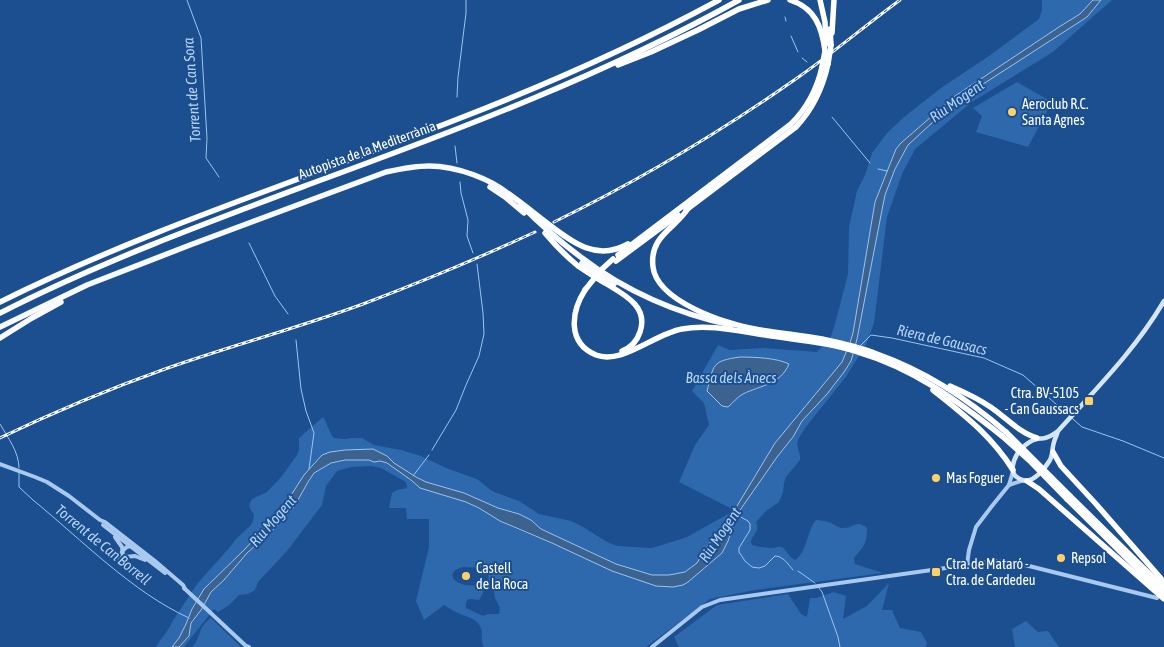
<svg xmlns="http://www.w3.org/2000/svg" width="1164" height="647" font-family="'Asap Condensed',sans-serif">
<rect width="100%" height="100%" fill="#1b4f8f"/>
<g fill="#2e69ad" fill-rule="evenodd">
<path d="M1042 0H1093L1080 14 1059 27 955 96 901 143 896 149 875 202 853 333 850 343 842 362 775 443 731 516 708 545 697 563 685 572 669 575H652L616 564 541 529 531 520 519 514 498 508 464 493 426 482 415 477 394 463 387 456 373 449 345 450 330 452 322 455 304 475 286 503 272 520 244 550 204 589 192 609 187 623 178 640 172 647H156C160 640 170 628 172 622L197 584 230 547 236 539 251 525 253 521 254 515C250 507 247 509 252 499L267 492 282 476 297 455 299 449V438L323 417C328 424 329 433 334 438L344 439 352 438H362L374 445 401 450 421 456 446 468 477 479 492 491 519 501 539 514 571 521 583 527 607 542 617 546 651 548 659 546 687 537 728 514 732 509 679 482 695 445 709 425 704 403 692 391 718 345 730 350 764 348 817 352 831 336 835 324 848 274 849 227 857 191 865 175 872 153 887 133 904 117 941 88 989 56 1039 19 1042 10ZM740 357 759 358 771 360 761 387 745 393 739 396 718 401 713 398 707 391 709 382 726 359Z"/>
<path d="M1101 0H1112L1053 52 972 102 915 149 902 174 887 217 874 323 866 345 850 370 845 378 805 428 799 438 797 444 800 456V460L786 477 784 483 783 492 779 502 766 511 756 522C760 533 752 534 751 542L752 545C759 547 766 548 772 548 775 548 778 546 781 547 786 548 788 557 795 560 808 551 806 532 816 520 820 520 825 521 828 522 834 523 838 529 844 528 853 528 856 519 867 528 867 544 864 546 854 558L855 564 858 565 883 573 755 590 710 599 646 647H484C480 641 483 635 481 628 477 618 466 617 458 613 453 611 449 608 444 605L424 620 416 601 429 547V519H407L406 508H389L392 493 397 490 407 488 406 482 381 468 371 466 351 467 337 471 326 486 322 505 287 551 258 582 255 590 248 594 239 595 228 606 218 612 214 609 184 647H179L189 636 191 623 201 610 211 592 224 580 247 553 273 530 294 507 308 482 314 473 331 463 345 460H369L374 462 380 461 387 463 411 480 420 488 466 502 479 508 500 521 512 527 656 586C668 587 678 587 688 582L722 553 738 513 777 457 793 437 802 421 827 394 844 372 851 361 857 339 882 210 885 195 895 169 908 145 947 109 963 97 1087 17ZM464 567 484 568 488 574 489 584 494 591 495 598 500 608 499 614H488L483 616 466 608C465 596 471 599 479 600 482 595 485 591 482 586 476 585 471 586 465 585 450 582 447 570 464 567Z"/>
<polygon points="1017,82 1052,102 1028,147 976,132 982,116 973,108"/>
<polygon points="889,583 882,610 892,610 900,628 921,632 927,643 926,647 679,647 674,637 717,605 788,594 801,614 807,617 810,598 816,598 834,592 846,596 843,619 867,606"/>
<path d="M211 618 241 647H192C202 637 197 627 211 618Z"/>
<polygon points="1026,621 1038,632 1048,631 1059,647 1015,647 1012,629"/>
</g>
<g fill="#3c6290" stroke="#9cc4f0">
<polygon points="1093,0 1101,0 1087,17 963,97 947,109 908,145 895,169 885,195 882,210 857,339 851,361 844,372 827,394 802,421 793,437 777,457 738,513 728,541 722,553 688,582 683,585 673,587 656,586 612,571 552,543 500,521 479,508 466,502 420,488 411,480 387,463 380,461 374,462 369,460 345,460 331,463 314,473 308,482 294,507 273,530 247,553 224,580 211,592 201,610 191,623 189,636 179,647 172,647 179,638 186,624 192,609 204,589 244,550 272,520 286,503 304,475 322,455 330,452 345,450 373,449 387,456 394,463 416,477 426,482 464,493 498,508 519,514 531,520 541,529 616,564 652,575 669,575 685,572 697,563 708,545 731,516 775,443 842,362 850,343 853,333 875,202 896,149 901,143 955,96 1059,27 1080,14"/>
<path d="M740 357C755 357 777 358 789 364 780 385 761 385 743 394 737 397 733 403 728 407L722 406 707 391C714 365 711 361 740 357Z"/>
</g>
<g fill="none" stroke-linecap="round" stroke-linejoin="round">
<g stroke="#9cc4f0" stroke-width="1">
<polyline points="187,0 201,38 207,138 206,158 219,177"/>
<polyline points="785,17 786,21"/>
<polyline points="791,36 798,52"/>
<polyline points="802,58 807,62"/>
<polyline points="457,97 458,77 466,13 466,0"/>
<polyline points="832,117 870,163"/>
<polyline points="455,146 457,163"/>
<polyline points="878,169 887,171"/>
<polyline points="460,182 461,193 468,220 467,236 473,253"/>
<polyline points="249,243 275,296 288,314"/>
<polyline points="296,340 301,389 306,411 314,433 309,469"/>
<polyline points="860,346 871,335 892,338 984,358 1023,375 1082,427 1123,441 1164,458"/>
<path d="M0 424C8 438 19 452 19 468"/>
<polyline points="432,450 456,410 466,385 479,356 484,334 483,313 477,264"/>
<path d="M19 473V487L33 500C82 540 132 592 189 618"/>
<polyline points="413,476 429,455"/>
<path d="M737 515 748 521 750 524V530L739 548V552L745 561 752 567 759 568 765 566 775 556C783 556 788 564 793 570"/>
<polyline points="798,571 815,583"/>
<polyline points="819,588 822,592 838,637 840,647"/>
</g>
<g stroke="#a9c9ee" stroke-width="4">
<polyline points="0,464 35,477 47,482 69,496 100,520 105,522 155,561 183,585 185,589"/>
<polyline points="1009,485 1024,480"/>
<polyline points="103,525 165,573"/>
<polyline points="115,537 122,547 123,555 126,557"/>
<polyline points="125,557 135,556 145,560"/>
<path d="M118 559C121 553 124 547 130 546"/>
<polyline points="967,565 969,550 976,527 992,506 1009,485 1013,471"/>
<polyline points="184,588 246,646 249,647"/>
<polyline points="652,647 702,607 720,600 967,565 996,561 1021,564 1157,598"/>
</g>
<path stroke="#d6e6fa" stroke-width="4.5" d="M1058 431C1057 435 1055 438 1054 442 1052 448 1053 454 1050 460 1045 468 1036 479 1027 481 1025 481 1022 480 1020 479 1007 474 1014 457 1021 449 1025 445 1032 440 1037 439 1039 438 1043 439 1045 438 1050 437 1054 434 1058 431 1095 390 1136 349 1164 301"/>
<g stroke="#f8faff" stroke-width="5.5">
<polyline points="490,187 505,197 524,213"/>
<path d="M521 205C540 224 560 242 582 258 625 291 678 314 731 325"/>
<polyline points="582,263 614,284"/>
<path d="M0 327 87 285 190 245 386 172C400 169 414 166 429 166 456 166 493 179 512 197"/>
<polyline points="0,338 32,318 61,302"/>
</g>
<g stroke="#fff" stroke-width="5.5">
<path d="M790 0C815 8 822 27 825 51"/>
<polyline points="820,0 825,22 826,44"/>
<polyline points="830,29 831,45"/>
<polyline points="832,33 834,0"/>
<polyline points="618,65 651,52 698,30 739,9 768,0"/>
<path d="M509 194C522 203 534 213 547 223 572 242 596 262 628 244"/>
<path d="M689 207C677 228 649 235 653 267 657 301 725 324 755 329 777 333 800 335 822 339 841 343 859 347 877 354 925 371 968 399 1006 432"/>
<path d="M686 210 796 127C812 110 823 87 828 64"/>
<path d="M545 233C555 245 566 256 578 266 587 272 596 278 605 283 623 294 649 306 640 332 637 341 630 348 622 351"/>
<path d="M618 255 791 124C807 108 817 89 822 67"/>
<polyline points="616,261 678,215"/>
<path d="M585 290C571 312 567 343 596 355 622 365 654 334 682 329 709 324 738 331 765 335 796 340 828 342 858 352 913 368 958 401 1002 436"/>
<path d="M0 302C149 228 308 178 463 117 550 83 636 45 719 0"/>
<path d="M0 313C102 261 214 220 321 180 463 128 606 74 739 0"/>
<path d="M950 386C964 392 979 399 992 408 1006 418 1020 433 1037 438"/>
<path d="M933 390C964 415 991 435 1013 470"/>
<polyline points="1053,452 1061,466 1096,504 1164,582"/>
<polyline points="1027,481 1039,489 1164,599"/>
<polyline points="1070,496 1164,588"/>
<polyline points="1067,499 1163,594"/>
</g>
<defs>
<g id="rail">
<path d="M554 222C640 180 722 131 800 76 834 52 866 25 900 0"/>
<path d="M0 438C54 412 109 389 165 369 230 346 298 328 363 304 421 282 479 258 535 232"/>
</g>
</defs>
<use href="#rail" stroke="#fff" stroke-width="3"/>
<use href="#rail" stroke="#1b4f8f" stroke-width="1" stroke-dasharray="4" stroke-linecap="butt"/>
<g stroke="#fff" stroke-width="5.5">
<polyline points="828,64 831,45"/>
<polyline points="822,67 825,51"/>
<polyline points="585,290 601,270 613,259"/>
<polyline points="1006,432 1070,496"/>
<polyline points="1002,436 1031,462 1067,499"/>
</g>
</g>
<g fill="#ffd166" stroke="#1b4f8f" stroke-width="2">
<circle cx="1012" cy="112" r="5"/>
<rect x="1084" y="396" width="10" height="10" rx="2.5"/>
<circle cx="936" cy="478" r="5"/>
<circle cx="1061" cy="558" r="5"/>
<rect x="931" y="567" width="10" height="10" rx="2.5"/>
<circle cx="466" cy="576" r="5"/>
</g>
<g text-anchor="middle" stroke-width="4" stroke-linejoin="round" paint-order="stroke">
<g font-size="14" fill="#fff" stroke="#1b4f8f" text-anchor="start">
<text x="1022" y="109">Aeroclub R.C.<tspan x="1022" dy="16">Santa Agnes</tspan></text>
<text x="1079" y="398" text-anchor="end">Ctra. BV-5105<tspan x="1079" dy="16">- Can Gaussacs</tspan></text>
<text x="946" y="483">Mas Foguer</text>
<text x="1071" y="563">Repsol</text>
<text x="946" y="569">Ctra. de Mataró -<tspan x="946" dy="16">Ctra. de Cardedeu</tspan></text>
<text x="476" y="573">Castell<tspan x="476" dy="16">de la Roca</tspan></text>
</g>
<g font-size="14" fill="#fff" stroke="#1b4f8f">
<text transform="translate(367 150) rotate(-20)" y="5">Autopista de la Mediterrània</text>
</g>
<g font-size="15" font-style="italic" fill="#b5d3f5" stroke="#1b4f8f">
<text transform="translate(192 90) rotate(-94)" y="5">Torrent de Can Sora</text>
<text transform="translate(957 101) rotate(-35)" y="5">Riu Mogent</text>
<text transform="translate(942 340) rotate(13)" y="5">Riera de Gausacs</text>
<text x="731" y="383">Bassa dels Ànecs</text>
<text transform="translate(273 521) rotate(-49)" y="5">Riu Mogent</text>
<text transform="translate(720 535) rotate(-56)" y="5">Riu Mogent</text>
<text transform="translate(103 545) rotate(39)" y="5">Torrent de Can Borrell</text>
</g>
</g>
</svg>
